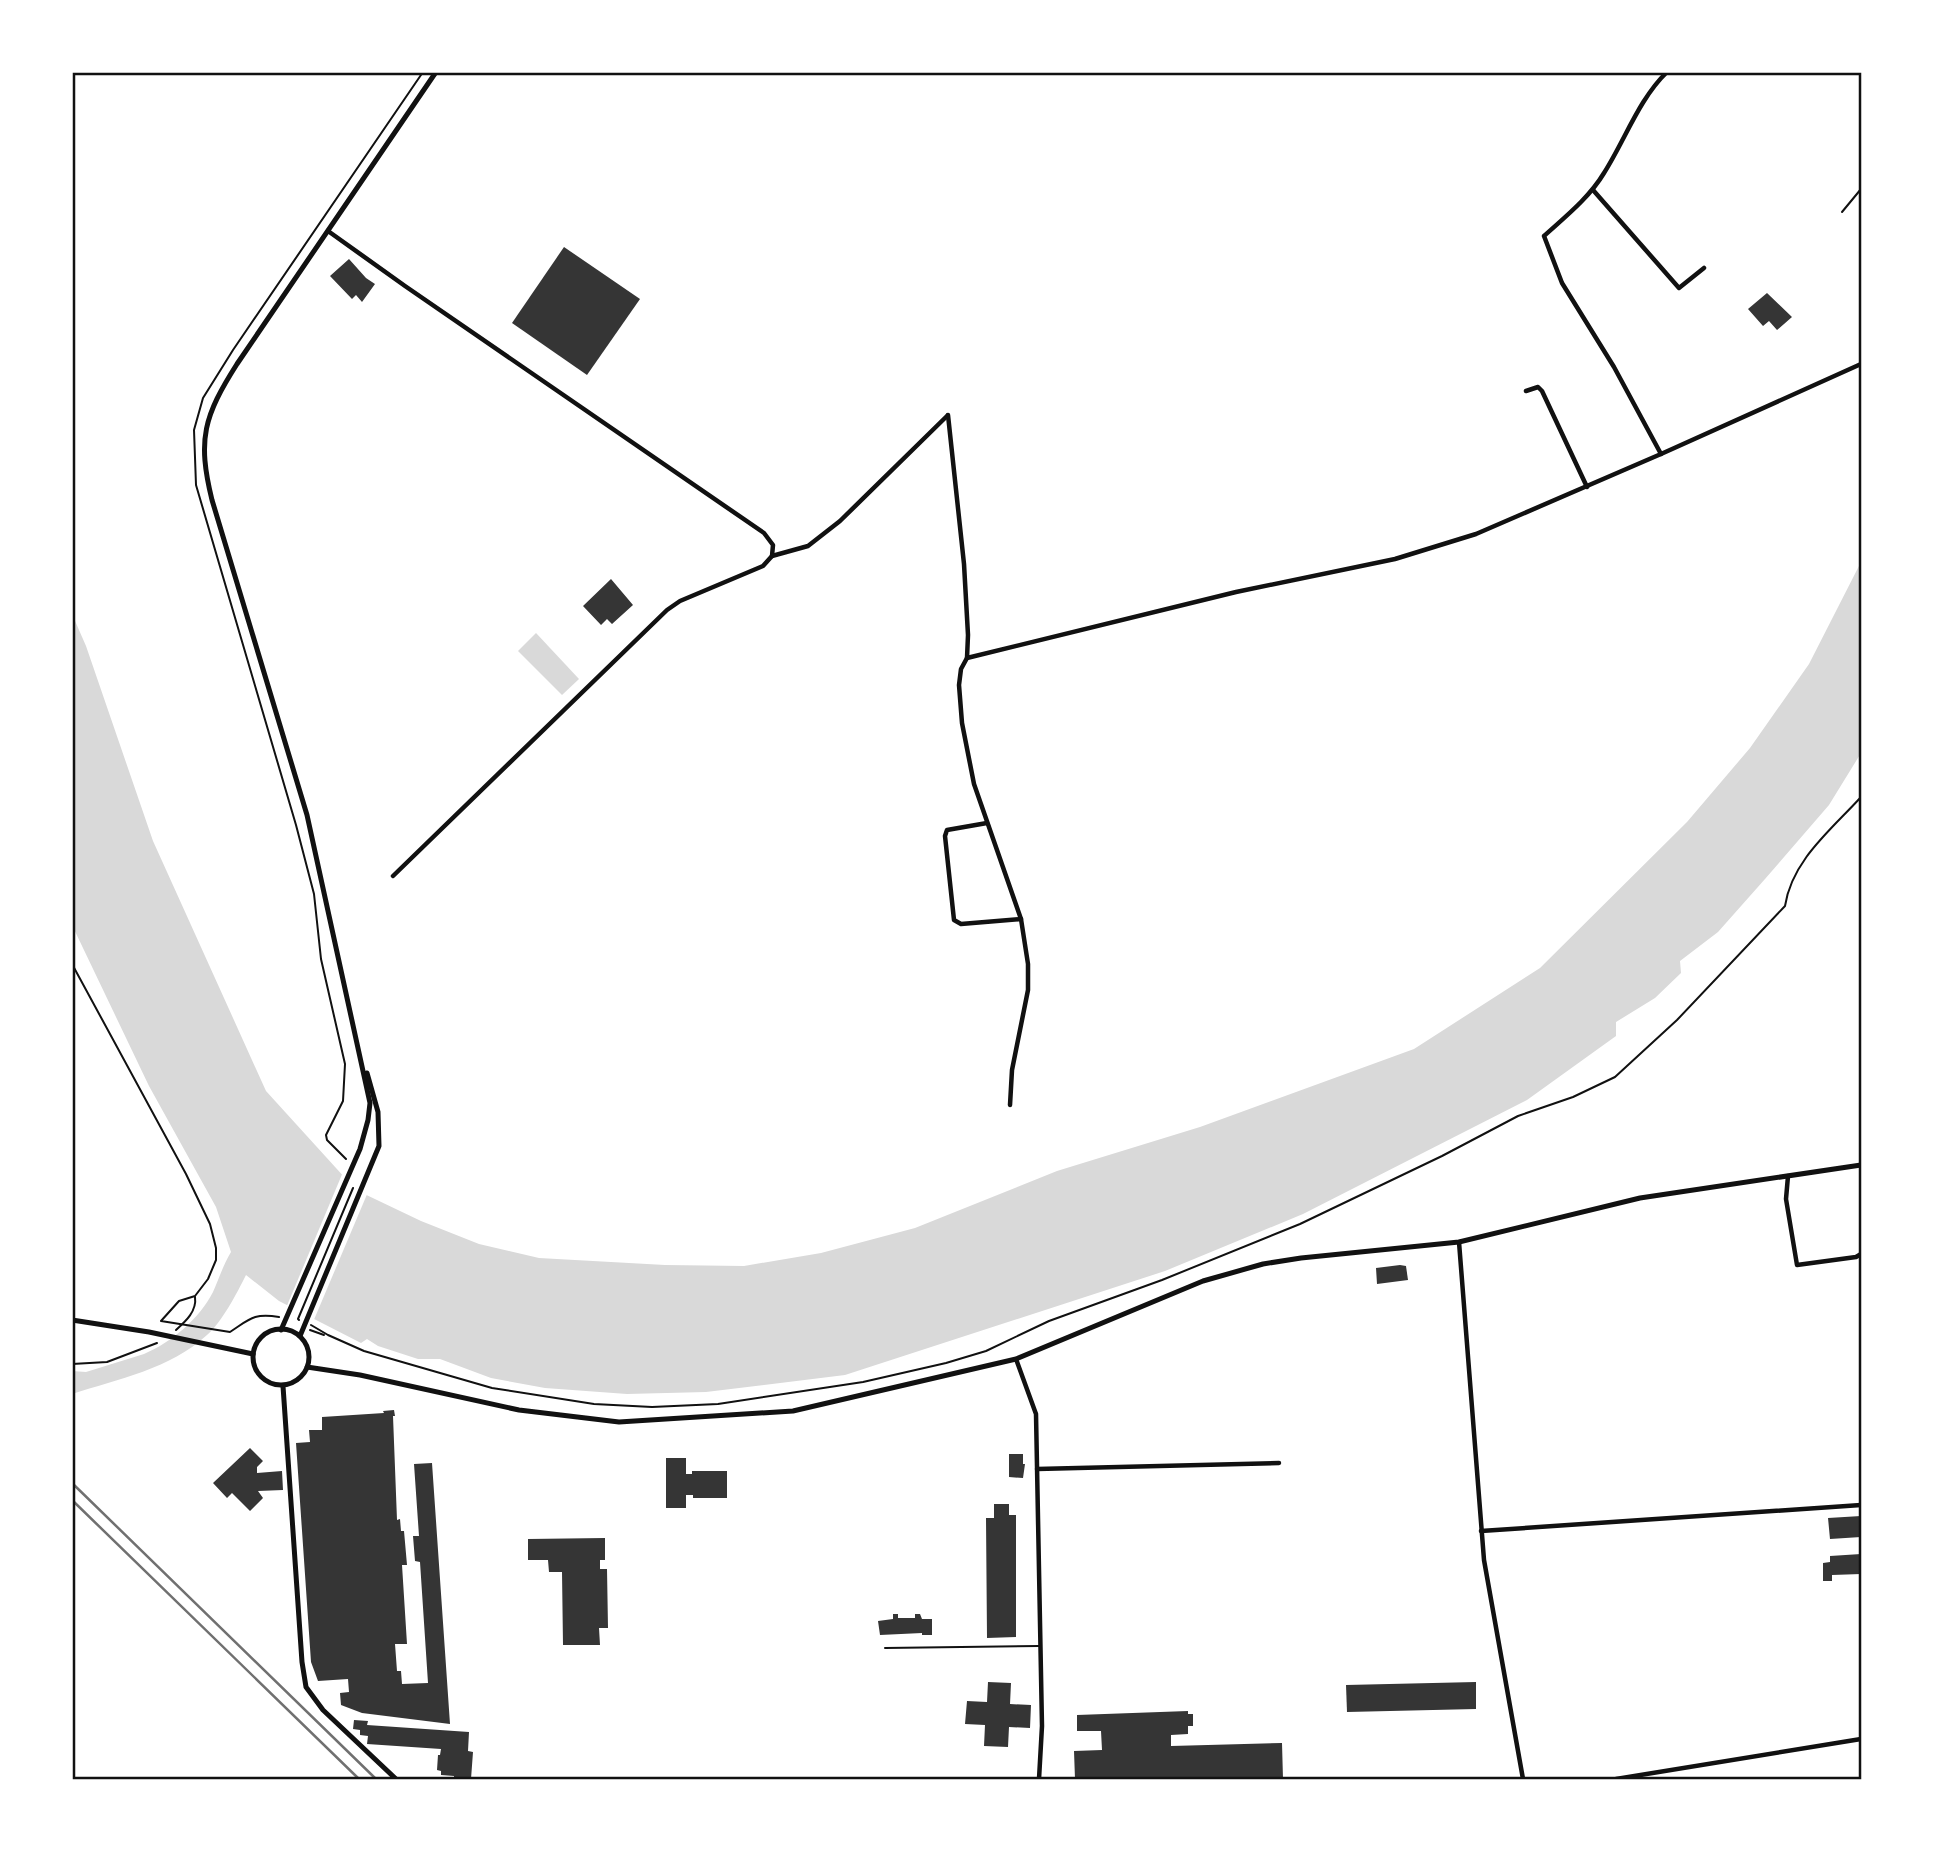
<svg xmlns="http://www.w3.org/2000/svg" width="1933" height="1851" font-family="'Open Sans',sans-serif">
<rect width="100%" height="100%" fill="#fff"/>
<g fill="#d9d9d9">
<path d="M1861 562V753L1829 805 1765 879 1718 932 1680 961 1681 973 1655 998 1616 1022V1036L1527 1100 1303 1214 1165 1271 845 1375 706 1392 627 1394 545 1388 491 1378 440 1359H418L378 1346 367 1339 361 1343 279 1301 246 1275C237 1293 222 1322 207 1335 170 1369 118 1379 72 1394V1371L86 1372 144 1354C172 1342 199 1319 213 1292 219 1279 223 1265 231 1252L216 1207 149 1086 72 925V614L86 646 153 841 266 1091 356 1190 421 1221 479 1244 539 1258 665 1265 744 1266 821 1253 915 1228 1057 1171 1200 1127 1414 1049 1540 968 1687 822 1750 748 1809 664Z"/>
<polygon points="536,633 579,679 562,695 518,651"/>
</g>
<polygon fill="#fff" points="343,1172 358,1187 368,1192 313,1322 286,1308"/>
<g fill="#353535">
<polygon points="564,247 640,299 587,375 512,323"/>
<polygon points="349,259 366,278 375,284 362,302 356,295 352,299 330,276"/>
<polygon points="1767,293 1792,317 1777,330 1769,321 1763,326 1748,309"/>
<polygon points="611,579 633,605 612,624 607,619 601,625 583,606"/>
<polygon points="1400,1265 1406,1266 1408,1280 1377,1284 1376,1268"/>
<polygon points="394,1410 395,1416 393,1416 397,1520 400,1519 401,1531 404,1531 407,1565 402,1565 407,1644 395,1644 397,1671 401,1671 402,1684 428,1683 420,1562 415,1561 413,1536 419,1536 414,1464 432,1463 450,1724 362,1713 341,1705 340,1693 349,1692 348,1679 318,1681 311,1662 296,1443 310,1442 309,1430 322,1430 322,1417 384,1413 383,1411"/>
<polygon points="250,1448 263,1461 257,1467 257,1473 282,1471 283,1490 258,1491 263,1498 250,1511 232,1493 227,1498 213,1483"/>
<polygon points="1009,1454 1023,1454 1023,1464 1025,1464 1023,1478 1009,1477"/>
<polygon points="666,1458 686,1458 686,1474 692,1474 692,1471 727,1471 727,1498 693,1498 693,1495 686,1495 686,1508 666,1508"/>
<polygon points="994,1504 1009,1504 1009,1515 1016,1515 1016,1637 987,1638 986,1518 994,1518"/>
<polygon points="1861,1516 1861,1537 1830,1539 1828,1518"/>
<polygon points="605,1538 605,1560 600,1560 600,1569 607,1569 608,1628 599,1628 600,1645 563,1645 562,1572 549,1572 548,1560 528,1560 528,1539"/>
<polygon points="1861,1554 1861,1574 1832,1575 1832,1581 1823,1581 1823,1563 1830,1562 1830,1556"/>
<polygon points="893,1614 898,1614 898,1618 915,1618 915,1614 920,1614 922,1619 932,1619 932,1635 922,1635 922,1633 880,1635 878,1621 893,1619"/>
<polygon points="988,1682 1011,1683 1010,1704 1031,1705 1030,1728 1009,1727 1008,1747 984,1746 985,1725 965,1724 967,1701 987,1702"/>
<polygon points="1476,1682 1476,1709 1347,1712 1346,1685"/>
<polygon points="1188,1711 1188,1714 1193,1714 1193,1726 1188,1726 1188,1734 1171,1735 1171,1746 1282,1743 1283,1779 1075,1779 1074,1751 1102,1750 1101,1731 1077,1731 1077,1715"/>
<polygon points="354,1720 368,1721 367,1725 469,1732 468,1751 473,1752 471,1779 454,1779 454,1776 441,1775 441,1771 437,1770 438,1755 440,1755 441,1749 367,1744 368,1736 360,1735 360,1730 353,1729"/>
</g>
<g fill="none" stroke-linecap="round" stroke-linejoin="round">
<g stroke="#111" stroke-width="2">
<path d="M72 964 186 1174 210 1224 216 1248V1260L208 1279 195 1296 179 1301 161 1321 230 1332C250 1319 253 1313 279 1317"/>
<polyline points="346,1159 327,1140 326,1135 343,1101 345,1064 321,959 314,894 296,825 196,485 194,430 203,398 233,350 423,72"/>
<polyline points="299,1320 298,1319 353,1188"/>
<path d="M311 1325 328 1335 364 1351 492 1388 594 1404 652 1407 718 1404 863 1382 946 1363 986 1351 1049 1321 1162 1280 1300 1224 1442 1156 1518 1116 1573 1097 1615 1077 1677 1020 1785 906C1792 860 1832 829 1861 797"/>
<path d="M176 1330C186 1321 197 1311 195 1297"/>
<polyline points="310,1330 324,1335"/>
<polyline points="72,1364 107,1362 157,1343"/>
</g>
<g stroke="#111" stroke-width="2">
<polyline points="1842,212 1861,189"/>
<polyline points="885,1648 1039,1646"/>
</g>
<g stroke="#111" stroke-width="4.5">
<polyline points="1593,190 1679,288 1704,268"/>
<polyline points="328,231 405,286 764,533 773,545 772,556 763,566 680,601 667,610 393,876"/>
<polyline points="1526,391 1538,387 1542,391 1587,487"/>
<polyline points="948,415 964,564 968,635 967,658 961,669 959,685 962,723 974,784 1021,919 1028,964 1028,990 1012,1070 1010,1105"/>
<path d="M1661 454 1614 367 1562 283 1544 236C1565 217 1589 198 1604 173 1625 140 1639 99 1667 72"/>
<polyline points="772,556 808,546 840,521 947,416"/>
<polyline points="967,658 1236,592 1395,559 1476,534 1661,454 1861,364"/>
<polyline points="987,823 947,830 945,836 954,920 961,924 1021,919"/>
<polyline points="1788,1176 1786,1199 1797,1265 1856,1257 1861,1254"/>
<polyline points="1459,1242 1484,1560 1523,1779"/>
<polyline points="1016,1359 1036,1414 1042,1726 1039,1779"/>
<polyline points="1037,1469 1279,1463"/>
<polyline points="1481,1531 1861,1505"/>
<polyline points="1616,1779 1861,1739"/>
</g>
<g stroke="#111" stroke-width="5">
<polyline points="72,1320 149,1332 253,1354"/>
<circle cx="281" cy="1357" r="28"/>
<path d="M281 1330 360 1149 368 1120 370 1103 307 815 212 500C197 439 204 416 237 364L436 72"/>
<polyline points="300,1336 379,1146 378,1112 367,1073"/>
<polyline points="307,1367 360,1375 519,1410 619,1422 793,1411 1016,1359 1203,1281 1263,1264 1301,1258 1459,1242 1640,1198 1861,1165"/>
<polyline points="283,1386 302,1662 306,1687 323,1710 396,1779"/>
</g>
<g stroke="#707070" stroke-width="2.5">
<polyline points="72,1483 376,1779"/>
<polyline points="72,1500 359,1779"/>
</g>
</g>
<rect width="1933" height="1851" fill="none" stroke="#ffffff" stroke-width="147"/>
<rect x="74" y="74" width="1786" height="1704" fill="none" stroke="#111" stroke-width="2.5"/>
</svg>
